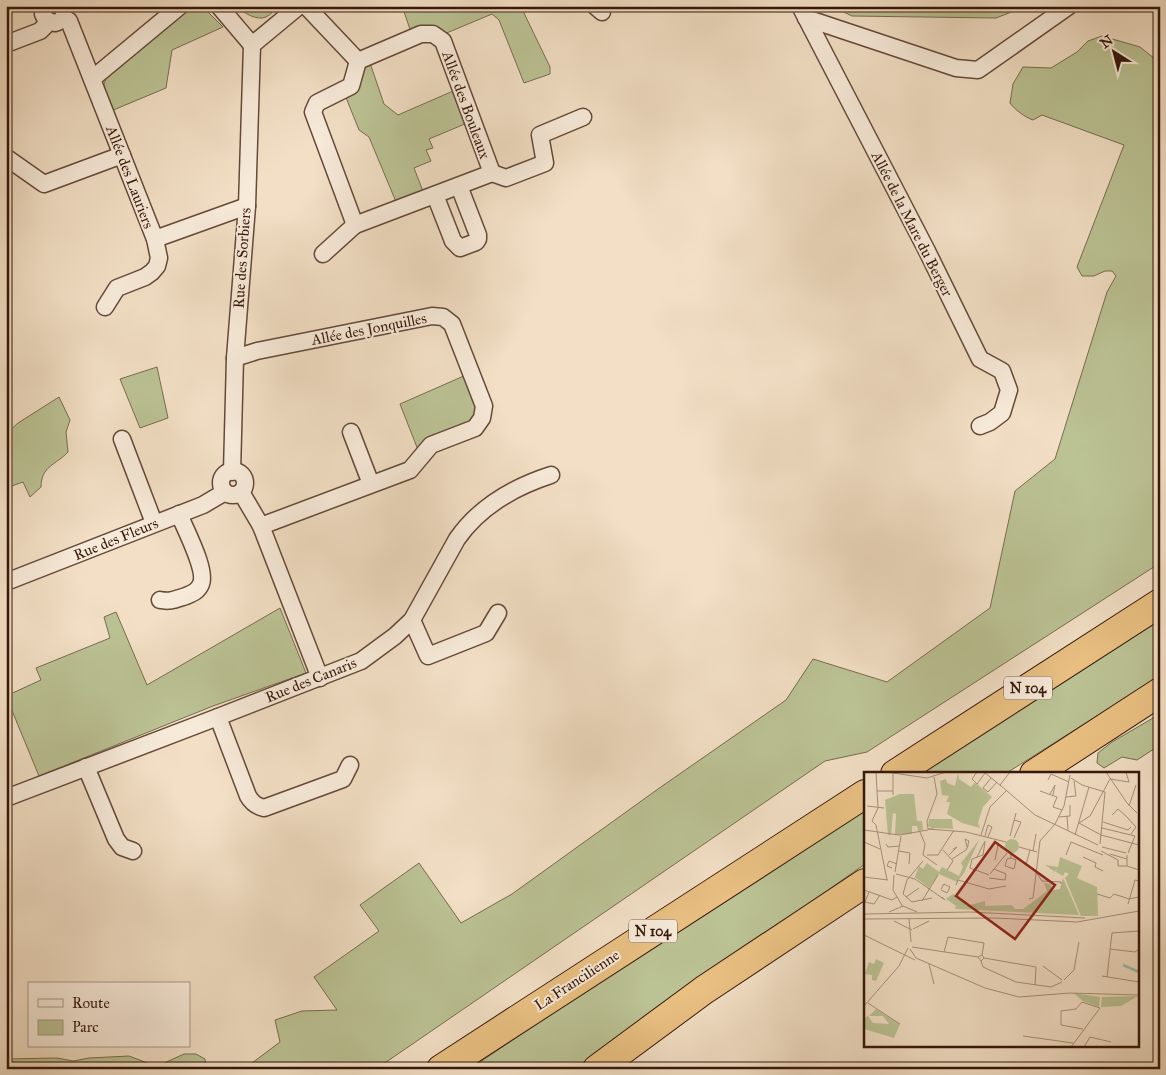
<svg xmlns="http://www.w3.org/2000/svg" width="1166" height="1075" font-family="'IM FELL Great Primer',serif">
<rect width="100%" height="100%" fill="#f2dfc5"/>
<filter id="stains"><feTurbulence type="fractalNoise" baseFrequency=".004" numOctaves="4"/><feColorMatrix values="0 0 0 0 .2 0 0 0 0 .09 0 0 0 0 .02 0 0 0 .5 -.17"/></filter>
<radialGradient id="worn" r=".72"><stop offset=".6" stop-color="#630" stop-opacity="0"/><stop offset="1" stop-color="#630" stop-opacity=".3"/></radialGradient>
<g fill="#bbc294" stroke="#786c4f">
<path d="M193 6H202L223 27 172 50 166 88 111 111C105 96 99 88 109 74Z"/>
<path d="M237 6H279C275 9 271 15 266 17 257 21 243 13 237 6Z"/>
<polygon points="402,6 522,6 523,11 550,67 550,74 524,83 499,20 492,14 437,37 413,38"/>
<polygon points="831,6 1021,6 1009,13 996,18 852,16"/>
<path d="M1102 36 1140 47 1160 63V563L867 752 825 761 376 1069H244L280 1042 275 1020 302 1011 337 1010 314 977 379 931 360 905 419 863 461 923 512 894 658 789 786 700 813 659 887 682 990 608 1015 491 1055 459 1107 292 1116 276 1112 271H1105L1094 276H1082L1077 267 1124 145 1042 115 1033 120C1025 117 1015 110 1010 103L1013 84 1023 67 1051 68 1077 52 1088 41Z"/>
<polygon points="368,57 384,104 398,115 460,88 472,121 429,139 433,148 426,150 431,161 414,168 426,199 399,209 369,137 359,130 343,90"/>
<polygon points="157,367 168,418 140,428 120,379"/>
<polygon points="466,375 479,406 471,423 418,450 400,404"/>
<path d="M59 397 70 420 66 432 68 452C56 465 41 466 41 487L30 497 23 482 6 488V434L18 423Z"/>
<polygon points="280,608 306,673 213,706 39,776 6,696 41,680 36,668 110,638 104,617 116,612 147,685"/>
<polygon points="1160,612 1160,676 1005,774 916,774"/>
<polygon points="1160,714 1160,745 1137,760 1122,757 1104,768 1097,763 1098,753 1112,742"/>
<polygon points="865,807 865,864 575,1069 470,1069 571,1000"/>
<polygon points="184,1054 196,1054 205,1059 206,1069 6,1069 6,1059 57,1058 73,1061 89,1058 129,1056 150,1064 160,1065"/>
</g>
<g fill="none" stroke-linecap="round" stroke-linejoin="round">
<defs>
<g id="street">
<polyline points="45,6 43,14 46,20 55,23 58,22"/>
<polyline points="219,6 252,45"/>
<polyline points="306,6 358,61"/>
<polyline points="595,6 602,12"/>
<polyline points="800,6 927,251 980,359 1002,371 1009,390 1002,413 990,422 980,426"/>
<polyline points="63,17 69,21 155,239 159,258 157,266 152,272 145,277 117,288 105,307"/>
<polyline points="806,18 956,68 978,70 1069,6"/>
<polygon points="421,34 433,34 443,41 492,173 355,225 313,112 317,103 351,86 358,61"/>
<polyline points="6,44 40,31 49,22"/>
<polyline points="252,45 299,6"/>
<polyline points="92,79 180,6"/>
<polyline points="7,158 44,184 122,155"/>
<polyline points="492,173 506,178 545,163 540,135 583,117"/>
<polyline points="435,195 453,241 460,248 476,242 478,239 478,235 459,186"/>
<polyline points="155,239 247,206"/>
<polyline points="323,254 355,225"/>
<polyline points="235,358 257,351 432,316 443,317 452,324 484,406 482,418 475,428 431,445 410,470 261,526"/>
<polyline points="351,432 371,484"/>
<polyline points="122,439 154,523"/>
<circle cx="233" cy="483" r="12"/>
<polyline points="232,472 235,358 247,206 252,45"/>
<polyline points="241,492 261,526 320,678"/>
<polyline points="6,582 203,505 225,492"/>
<path d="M160 600C171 602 176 599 186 596 193 593 198 591 201 584 207 570 185 529 179 514"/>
<polyline points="412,620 428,656 486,633 498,613"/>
<path d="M218 717 248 796C252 803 256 806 264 808L343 779 350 765"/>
<polyline points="86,767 116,839 122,847 133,851"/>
<path d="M6 798 218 717 361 661 395 636 412 620 457 539C480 506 514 487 551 475"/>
</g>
<g id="highway">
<polyline points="895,774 1160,603"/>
<polyline points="1034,774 1160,692"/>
<polyline points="441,1069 865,794"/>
<polyline points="597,1069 704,990 865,883"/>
</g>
</defs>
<use href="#street" stroke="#654939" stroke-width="19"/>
<use href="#highway" stroke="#36170a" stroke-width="30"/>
<use href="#street" stroke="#f7ead9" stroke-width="16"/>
<use href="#highway" stroke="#e9c082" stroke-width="28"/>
</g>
<g text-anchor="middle" stroke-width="4" stroke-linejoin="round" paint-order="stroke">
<g fill="#f7ead9" stroke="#705648" stroke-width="1">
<rect x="1004" y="676.5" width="48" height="23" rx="4"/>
<rect x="629" y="919.5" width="48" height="23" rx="4"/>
</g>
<g font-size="14" font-weight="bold" fill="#36170a">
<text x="1028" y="693">N 104</text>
<text x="653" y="936">N 104</text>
</g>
<g font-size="15" fill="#36170a" stroke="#f7ead9">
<text transform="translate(466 105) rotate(70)" y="5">Allée des Bouleaux</text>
<text transform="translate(130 177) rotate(69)" y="5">Allée des Lauriers</text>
<text transform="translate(912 224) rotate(63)" y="5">Allée de la Mare du Berger</text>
<text transform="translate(242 258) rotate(-86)" y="5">Rue des Sorbiers</text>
<text transform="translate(369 329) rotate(-11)" y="5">Allée des Jonquilles</text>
<text transform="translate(116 539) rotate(-22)" y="5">Rue des Fleurs</text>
<text transform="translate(311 680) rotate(-22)" y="5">Rue des Canaris</text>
<text transform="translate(577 980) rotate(-33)" y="5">La Francilienne</text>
</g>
</g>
<g transform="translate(864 772)">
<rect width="275" height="275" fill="#f2dfc5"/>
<path d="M94 1 95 7 107 15 110 11 113 12 128 25 119 35 114 51 116 56 98 51 83 42 86 30H82L85 24 78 23 76 9 82 7 83 11 91 14ZM36 22H50L53 49H58L59 58 54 59 53 54H48V62L31 63 32 42 29 41 27 63H24L21 28ZM65 47H88L89 57 68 56 64 54ZM141 74a7 7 0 1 1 14 0a7 7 0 1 1-14 0ZM115 68 100 101 93 110 75 102 65 116 51 105 55 94 59 97 63 91 75 100 78 95 95 104 99 95 97 91ZM196 85 218 94 213 106 233 115 234 144H217L201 106 205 102 201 100 199 104 192 100 193 96 191 100 181 93 194 95ZM199 106 215 143 91 137 92 134 82 127 89 122 103 130 102 134 121 129V134L148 133 151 137H159L183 119 180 111 186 112 189 118 196 117ZM12 187 20 191 12 209 8 208V203L1 202 5 190 10 192ZM209 221 236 225 235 235 219 229ZM274 224 257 234 237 235 238 225ZM12 237 36 252 30 266 0 257V246L4 244 9 251 25 252 19 244H5Z" fill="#bbc294"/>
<path fill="none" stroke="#9cbdb0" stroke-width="2.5" d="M259 193 275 200"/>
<path fill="none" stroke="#a78f7a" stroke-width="1" d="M12 0 14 36 8 49 12 53 23 108M22 0 63 6 82 0M113 0 108 7 113 12 121 1M120 0 137 14M242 0 263 31 273 41M29 2V23M127 6 119 16 124 20 133 10M207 6 218 13 241 20M184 8 187 2 205 10M136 13 171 43 234 73M136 13 146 0M13 19H29M176 19 193 25 189 35 198 38M186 22 191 13 189 23M202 25 212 24 210 9M3 34 20 36M265 34 272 13M248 43 254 37 262 44 272 55 267 62M203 44 204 59M195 45 206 44V33M239 50 264 58 267 55M215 51 226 44 246 7 265 10 262 0M215 51 237 63 275 73M238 56 271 64 264 81M64 57 63 49 73 22 70 5M70 57H64L102 60 142 70M0 58 35 63 64 58M56 60 61 72 59 83 73 93M117 63 126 35 142 19M211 63 225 15M121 64 124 53 128 55 124 65M146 64 152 41M150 66 157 50 150 48M0 70 16 77M121 70 119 83 108 87 106 96 125 103M22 72 24 75 36 74M236 72 241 20M155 75 173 80M238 75 262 81M79 78 89 89 83 98M35 79 46 81 45 92M169 79 172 62M237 79 254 88V94H263M147 81V86L152 88 150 97 141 94 143 87 147 86M246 82 263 87M63 83H74L90 58M85 83 93 75 89 77M202 83 207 70 239 83M263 83V94L275 98M113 85 121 69M219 85 232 91 231 95 239 99M88 87 102 78 104 74V72L105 69 101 67 103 75M131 88 134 73M59 89 43 108 39 122 48 130 68 126M162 93 166 78M28 96 23 94 25 89 33 92M31 100 37 64M172 100 178 109 197 110V112M32 102 51 107 81 128 78 125M126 102 143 81M30 103 29 118 39 135M0 105 24 108M125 106 141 108 142 102 130 97M92 113 94 108 125 117 142 114M77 117 80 112 86 115 83 121 77 118M0 118 28 128 33 125M5 120 1 130 10 132 16 123M233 122 246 126 250 122 265 127 275 125M42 125 55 116M165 127 169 126 176 69 191 52 200 34 206 3M58 129 74 103M264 132 271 108 275 109M25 140 39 134 53 140M0 142 106 140 221 146M45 146 47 170M0 147 131 146 213 150 275 139M30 149 48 158M49 157 65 149M0 163 51 188M48 175 114 185 118 183 120 186 117 189 114 185M46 177 52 186 121 216 155 225 206 221 275 223M246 177 271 180 275 177M80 180 84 165 120 171 118 183M120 186 172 195 171 213M117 189 119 195 152 210 187 215 198 210M65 192 70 212M179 194 198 208M238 204 275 210M243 205 248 161 275 159M200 208 210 198 215 170M4 231 36 252M0 234 35 194 44 176M219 257 197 253V239L212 237 218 230 236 236M159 264 209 271M207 275 236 236M220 275 226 265 247 270"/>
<path fill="#8f2418" fill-opacity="0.15" stroke="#8f2418" stroke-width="2.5" d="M131 70 191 113 151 167 92 124Z"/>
<rect width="275" height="275" fill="none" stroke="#36170a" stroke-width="2.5"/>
</g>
<rect width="1166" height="1075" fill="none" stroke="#f2dfc5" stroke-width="25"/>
<rect x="8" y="8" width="1151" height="1060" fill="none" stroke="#36170a" stroke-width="2.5"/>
<rect x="12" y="12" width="1141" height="1050" fill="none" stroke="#36170a"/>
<rect x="28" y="982" width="162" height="65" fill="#f7ead9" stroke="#aa9686"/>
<rect x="38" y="999" width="25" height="8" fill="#f7ead9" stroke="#aa9686"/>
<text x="72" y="1008" font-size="15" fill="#36170a">Route</text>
<rect x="38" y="1020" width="25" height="15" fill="#bbc294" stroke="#aa9686"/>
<text x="72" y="1032" font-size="15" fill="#36170a">Parc</text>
<g transform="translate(1114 52) rotate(324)" stroke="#f7ead9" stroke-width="4" paint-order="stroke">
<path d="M0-4L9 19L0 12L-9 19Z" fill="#36170a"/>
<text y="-8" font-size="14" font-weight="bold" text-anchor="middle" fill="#36170a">N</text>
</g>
<rect width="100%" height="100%" filter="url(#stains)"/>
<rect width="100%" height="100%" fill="url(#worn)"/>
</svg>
